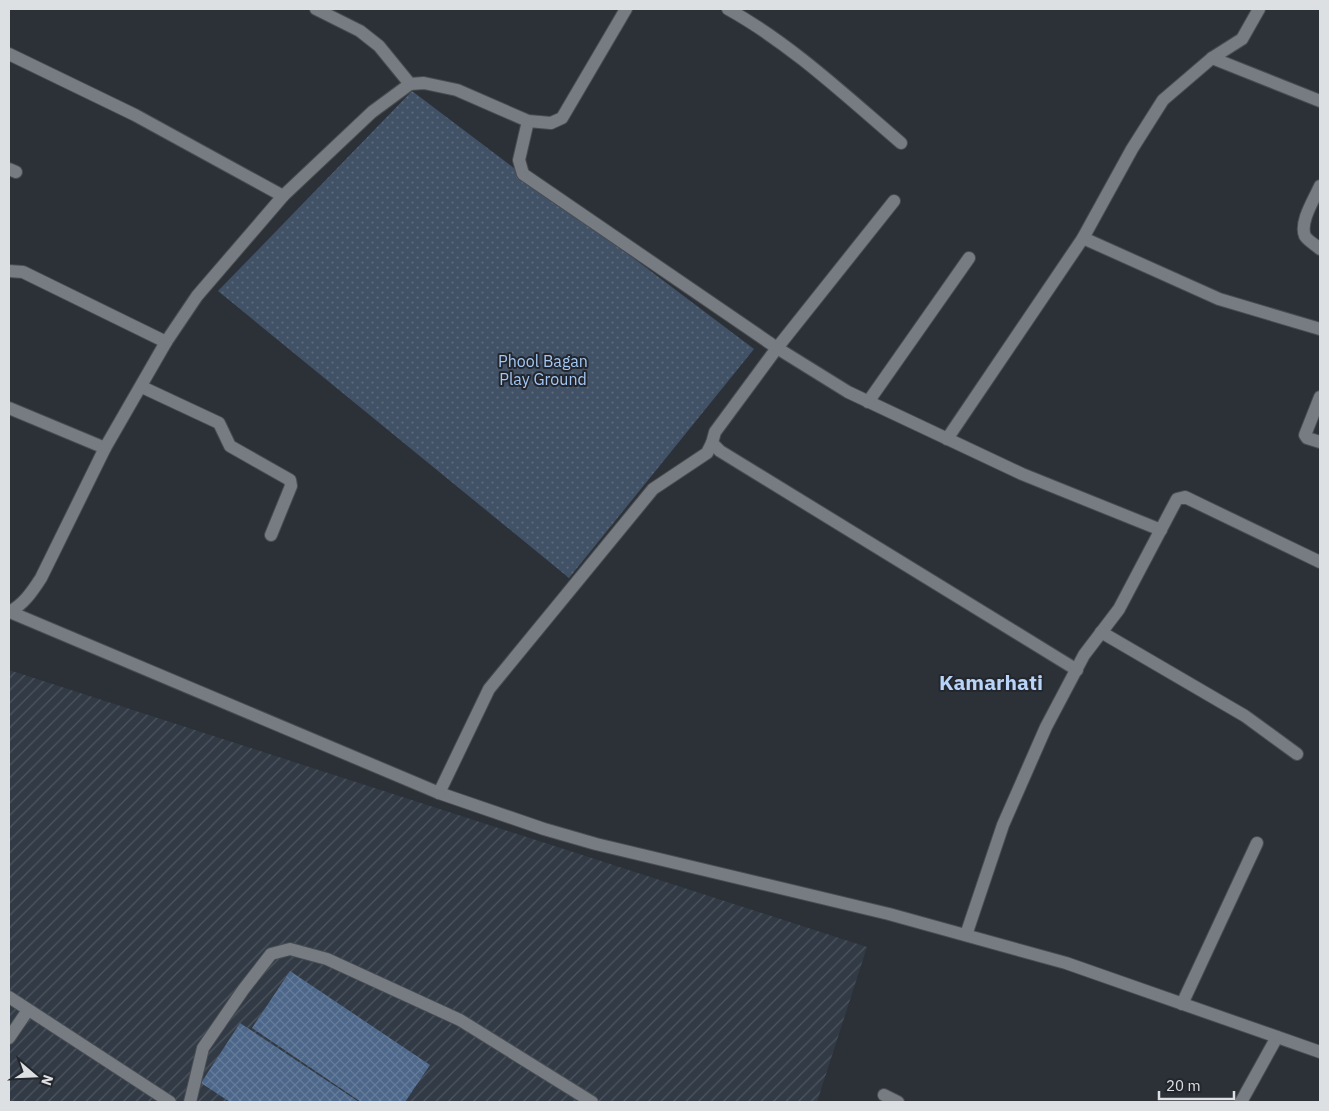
<svg xmlns="http://www.w3.org/2000/svg" width="1329" height="1111" font-family="'IBM Plex Sans',sans-serif">
<defs>
<pattern id="industrial-furrows" width="10" height="10" patternUnits="userSpaceOnUse" patternTransform="scale(1.25)"><rect width="10" height="10" fill="#313a45"/><path d="M-1 1l2-2M0 10L10 0M9 11l2-2" fill="none" stroke="#4e5660"/></pattern>
<pattern id="park-dots" width="8" height="8" patternUnits="userSpaceOnUse" patternTransform="scale(1.25)"><rect width="8" height="8" fill="#415166"/><path d="M2 2h.1M6 6h.1" fill="none" stroke="#5c6a7c" stroke-width="1.8" stroke-linecap="round"/></pattern>
<pattern id="building-cross-hatch" width="8" height="8" patternUnits="userSpaceOnUse" patternTransform="scale(1.25)"><rect width="8" height="8" fill="#4c678a"/><path d="M0 0l8 8M0 8l8-8" fill="none" stroke="#657c9a"/></pattern>
</defs>
<rect width="100%" height="100%" fill="#2c3137"/>
<polygon fill="url(#industrial-furrows)" points="9,670 867,947 817,1102 9,1102"/>
<polygon fill="url(#park-dots)" points="412,91 754,349 569,578 218,291"/>
<g fill="url(#building-cross-hatch)">
<polygon points="290,971 430,1065 405,1102 361,1102 252,1028"/>
<polygon points="240,1023 359,1102 230,1102 201,1083"/>
</g>
<g fill="none" stroke-linecap="round" stroke-linejoin="round">
<defs>
<g id="minor">
<polyline points="316,9 360,31 379,46 410,84"/>
<path d="M728 9C791 44 846 96 901 143"/>
<polyline points="9,54 135,115 283,196"/>
<polyline points="1212,58 1320,101"/>
<polyline points="528,121 519,160 523,174 777,348 848,392 1022,474 1161,530"/>
<polyline points="9,169 16,172"/>
<path d="M1320 186C1315 198 1299 222 1305 236 1308 241 1316 245 1320 249"/>
<polyline points="894,201 777,348 715,432 712,443 720,451 1077,670"/>
<polyline points="1083,238 1219,299 1320,329"/>
<polyline points="9,271 23,272 166,342"/>
<polyline points="142,387 219,423 230,446 290,480 291,486 271,535"/>
<polyline points="1320,397 1305,435 1307,438 1320,442"/>
<polyline points="868,402 969,258"/>
<polyline points="9,408 105,448"/>
<polyline points="947,439 1083,238 1132,149 1163,100 1212,58 1242,39 1259,9"/>
<path d="M9 612C23 605 32 592 41 578L105 448 166 342 197 296 283 196 372 112 410 84 424 83 457 90 528 121 551 123 562 118 626 9"/>
<polyline points="10,612 439,793 544,829 596,844 889,914 1066,963 1320,1052"/>
<polyline points="1101,632 1245,716 1297,754"/>
<polyline points="439,793 489,689 653,489 707,453 712,443"/>
<polyline points="966,935 1003,825 1046,727 1084,655 1119,609 1177,499 1185,497 1320,562"/>
<polyline points="9,997 170,1102"/>
<polyline points="1182,1004 1257,843"/>
<polyline points="9,1038 28,1010"/>
<polyline points="884,1095 898,1102"/>
<polyline points="190,1102 203,1048 243,990 271,954 290,949 327,959 460,1020 592,1102"/>
<polyline points="1241,1102 1277,1037"/>
</g>
</defs>
<use href="#minor" stroke="#494d51" stroke-width="14"/>
<use href="#minor" stroke="#777c83" stroke-width="12"/>
</g>
<g text-anchor="middle" stroke-width="4" stroke-linejoin="round" paint-order="stroke">
<g font-size="16" fill="#a4c8f6" stroke="#23272d">
<text x="543" y="367">Phool Bagan<tspan x="543" dy="18">Play Ground</tspan></text>
</g>
<g font-size="21" font-weight="bold" fill="#b8d4f9" stroke="#23272d">
<text x="991" y="690">Kamarhati</text>
</g>
</g>
<rect width="1329" height="1111" fill="none" stroke="#dde0e3" stroke-width="20"/>
<g transform="translate(35 1076) rotate(109)" stroke="#23272d" stroke-width="4" paint-order="stroke">
<path d="M0-4L9 19L0 12L-9 19Z" fill="#dde0e3"/>
<text y="-8" font-size="14" font-weight="bold" text-anchor="middle" fill="#dde0e3">N</text>
</g>
<path d="M1159 1091v8h75v-8" fill="none" stroke="#dde0e3" stroke-width="2.5"/>
<text x="1166" y="1091" font-size="15" fill="#dde0e3" stroke="#23272d" stroke-width="4" paint-order="stroke">20 m</text>
</svg>
